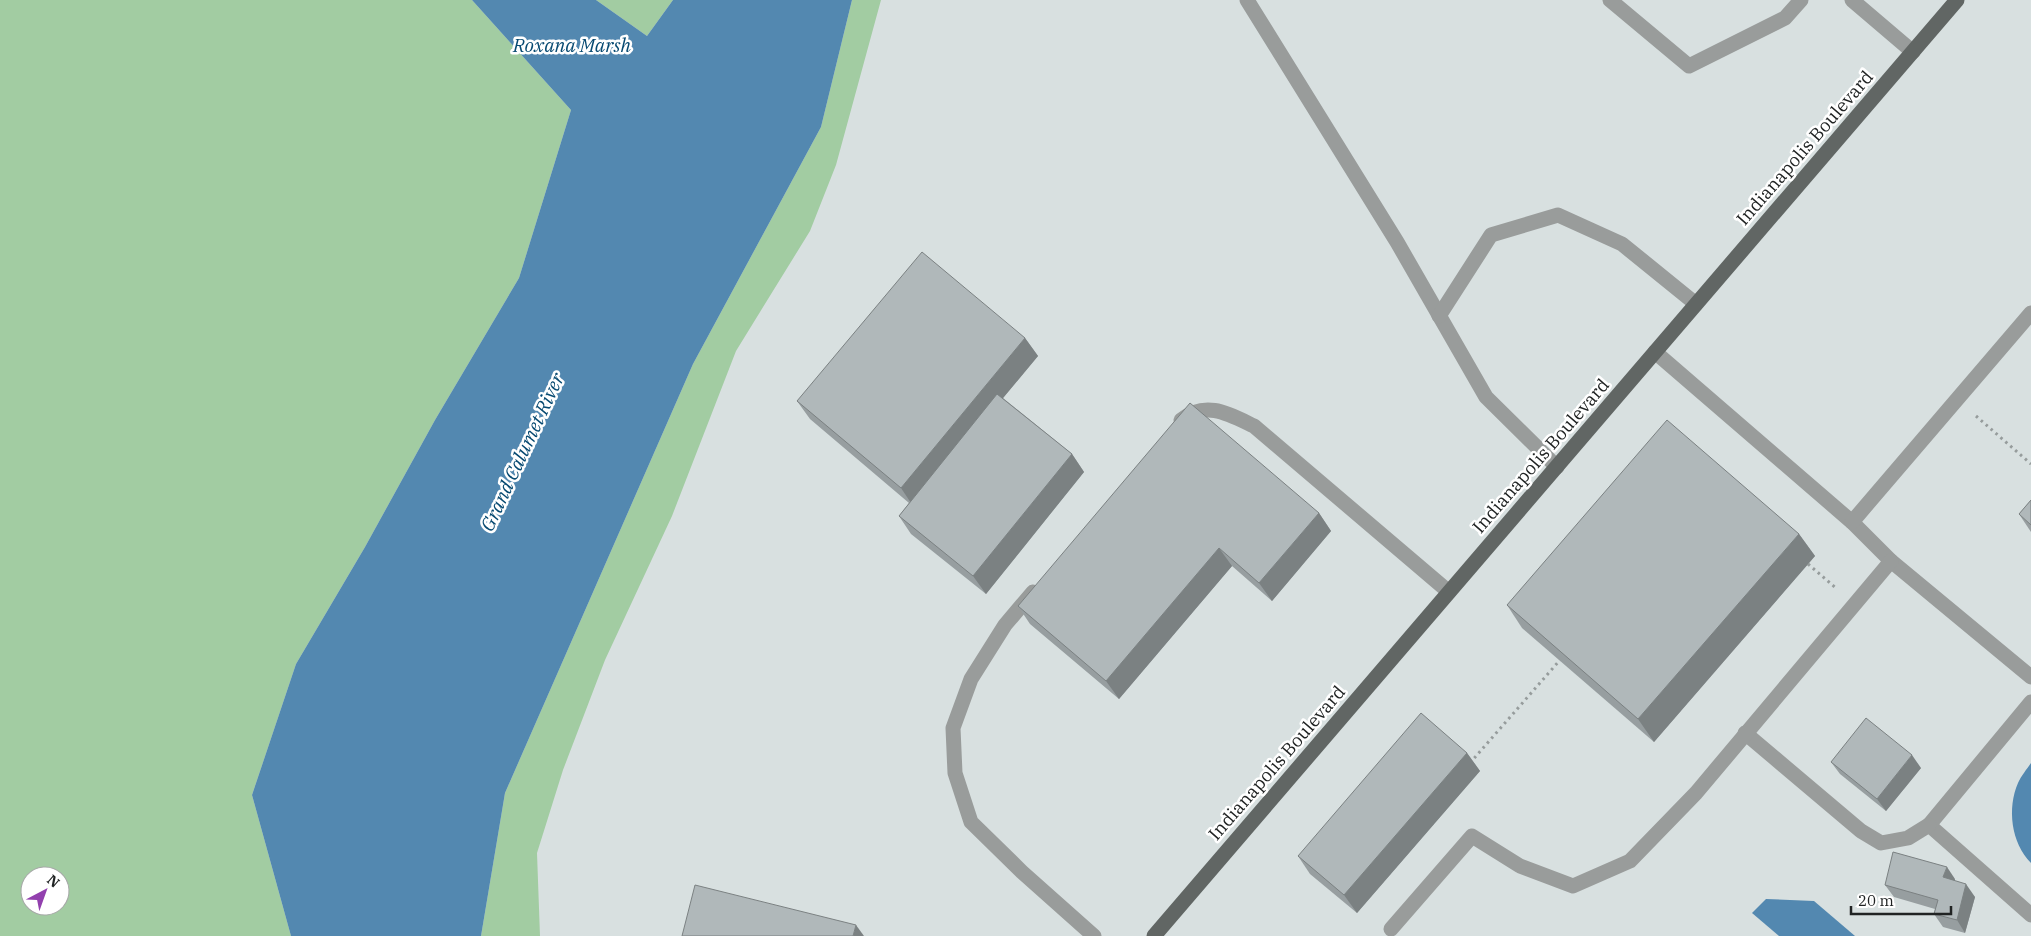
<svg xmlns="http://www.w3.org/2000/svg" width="2031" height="936" font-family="'IBM Plex Serif',serif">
<rect width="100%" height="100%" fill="#d8e0e0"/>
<g fill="#a2cca2" fill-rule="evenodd">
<path d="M0 0H472L571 110 519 278 435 420 365 547 296 664 252 795 291 936H0ZM30 876H60V906H30Z"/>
<polygon points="596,0 673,0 647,36"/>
<polygon points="852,0 881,0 836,165 810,231 736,351 672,516 605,660 563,770 537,853 540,936 481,936 505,793 693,364 821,127"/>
</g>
<g fill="#5388b0">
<polygon points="472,0 596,0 647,36 673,0 852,0 821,127 693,364 505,793 481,936 291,936 252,795 296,664 365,547 435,420 519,278 571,110"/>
<path d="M2031 763V863C2011 843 2007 808 2018 783 2021 776 2027 769 2031 763Z"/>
<polygon points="1766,899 1814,901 1855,936 1779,936 1752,913"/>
</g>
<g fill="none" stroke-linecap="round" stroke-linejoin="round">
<g stroke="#969c9c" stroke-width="3" stroke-dasharray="2.5 4" stroke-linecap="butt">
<polyline points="1976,416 2031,464"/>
<polyline points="1808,564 1837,589"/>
<polyline points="1470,763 1560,660"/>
</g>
<g stroke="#999c9b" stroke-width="15">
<polyline points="1247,0 1397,242 1486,397 1557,467"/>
<polyline points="1610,0 1689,66 1785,18 1801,0"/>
<polyline points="1852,0 1913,52"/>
<polyline points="1439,316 1491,235 1558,215 1622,244 1696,304"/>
<polyline points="1655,352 1852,522 1891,561 2031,677"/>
<path d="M1181 420C1206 400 1229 414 1254 426L1449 592"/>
<polyline points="1852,522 2031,313"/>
<polyline points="1033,592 1005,625 971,679 953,728 955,773 971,822 1022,872 1094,936"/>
<polyline points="2031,702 1929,825 2031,915"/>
<polyline points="1745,733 1861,831 1881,843 1908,838 1929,825"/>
<polyline points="1391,929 1472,836 1520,866 1573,886 1630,861 1696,793 1891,561"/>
</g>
<polyline stroke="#616664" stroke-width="15" points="1154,936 1957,0"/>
</g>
<g fill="#979ea0">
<polygon points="1025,338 1038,356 1003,398 1072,454 1084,472 986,594 911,534 899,516 909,503 810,419 797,401"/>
<polygon points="2031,500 2031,532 2019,514"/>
<polygon points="1319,513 1331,531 1272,601 1232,566 1119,699 1030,624 1018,606"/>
<polygon points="1799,534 1815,556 1654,742 1522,628 1507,605"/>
<polygon points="1467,753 1480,771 1357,913 1310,874 1298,856"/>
<polygon points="1831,762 1921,768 1886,811 1840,774"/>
<polygon points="1955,879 1955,881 1975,897 1965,933 1943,927 1934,914 1935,909 1894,897 1885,885"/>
</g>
<g fill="#7b8182">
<polygon points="1025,338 1038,356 913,506 901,488"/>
<polygon points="1072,454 1084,472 986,594 973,576"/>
<polygon points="1319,513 1331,531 1272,601 1259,583"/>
<polygon points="1799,534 1815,556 1654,742 1638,719"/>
<polygon points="1219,548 1232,566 1119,699 1106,681"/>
<polygon points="1467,753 1480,771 1357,913 1344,895"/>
<polygon points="1912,755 1921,768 1886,811 1877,799"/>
<polygon points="1947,867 1955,879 1952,890 1943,877"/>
<polygon points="1966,884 1975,897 1965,933 1957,920"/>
<polygon points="856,925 864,936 853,936"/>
</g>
<g fill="#b0b8ba" stroke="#7b8182">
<polygon points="922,252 1025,338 901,488 797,401"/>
<polygon points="997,394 1072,454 973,576 899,516"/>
<polygon points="1190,403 1319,513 1259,583 1219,548 1106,681 1018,606"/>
<polygon points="1667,420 1799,534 1638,719 1507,605"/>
<polygon points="2031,500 2031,525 2019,514"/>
<polygon points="1421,713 1467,753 1344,895 1298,856"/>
<polygon points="1866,718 1912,755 1877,799 1831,762"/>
<polygon points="1893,852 1947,867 1943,877 1966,884 1957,920 1934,914 1938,900 1885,885"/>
<polygon points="695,885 856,925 853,936 682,936"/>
</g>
<g text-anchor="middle" stroke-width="5" stroke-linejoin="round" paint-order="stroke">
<g font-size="18" fill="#202323" stroke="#fff">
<text transform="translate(1805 148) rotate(-49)" y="6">Indianapolis Boulevard</text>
<text transform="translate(1541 456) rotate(-49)" y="6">Indianapolis Boulevard</text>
<text transform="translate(1277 763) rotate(-49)" y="6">Indianapolis Boulevard</text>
</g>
<g font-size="19" font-style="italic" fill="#064971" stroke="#fff">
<text x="572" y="52">Roxana Marsh</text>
<text transform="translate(522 452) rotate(-65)" y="7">Grand Calumet River</text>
</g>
</g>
<g transform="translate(45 891) rotate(41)"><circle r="24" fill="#ffffff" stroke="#a6a7a7"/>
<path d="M0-4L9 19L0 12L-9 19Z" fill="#9240ae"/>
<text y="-8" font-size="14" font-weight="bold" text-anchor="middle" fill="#202323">N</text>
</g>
<path d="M1851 906v8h100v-8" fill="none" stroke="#202323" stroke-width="2.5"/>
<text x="1858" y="906" font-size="15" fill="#202323" stroke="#ffffff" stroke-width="4" paint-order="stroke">20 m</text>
</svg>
